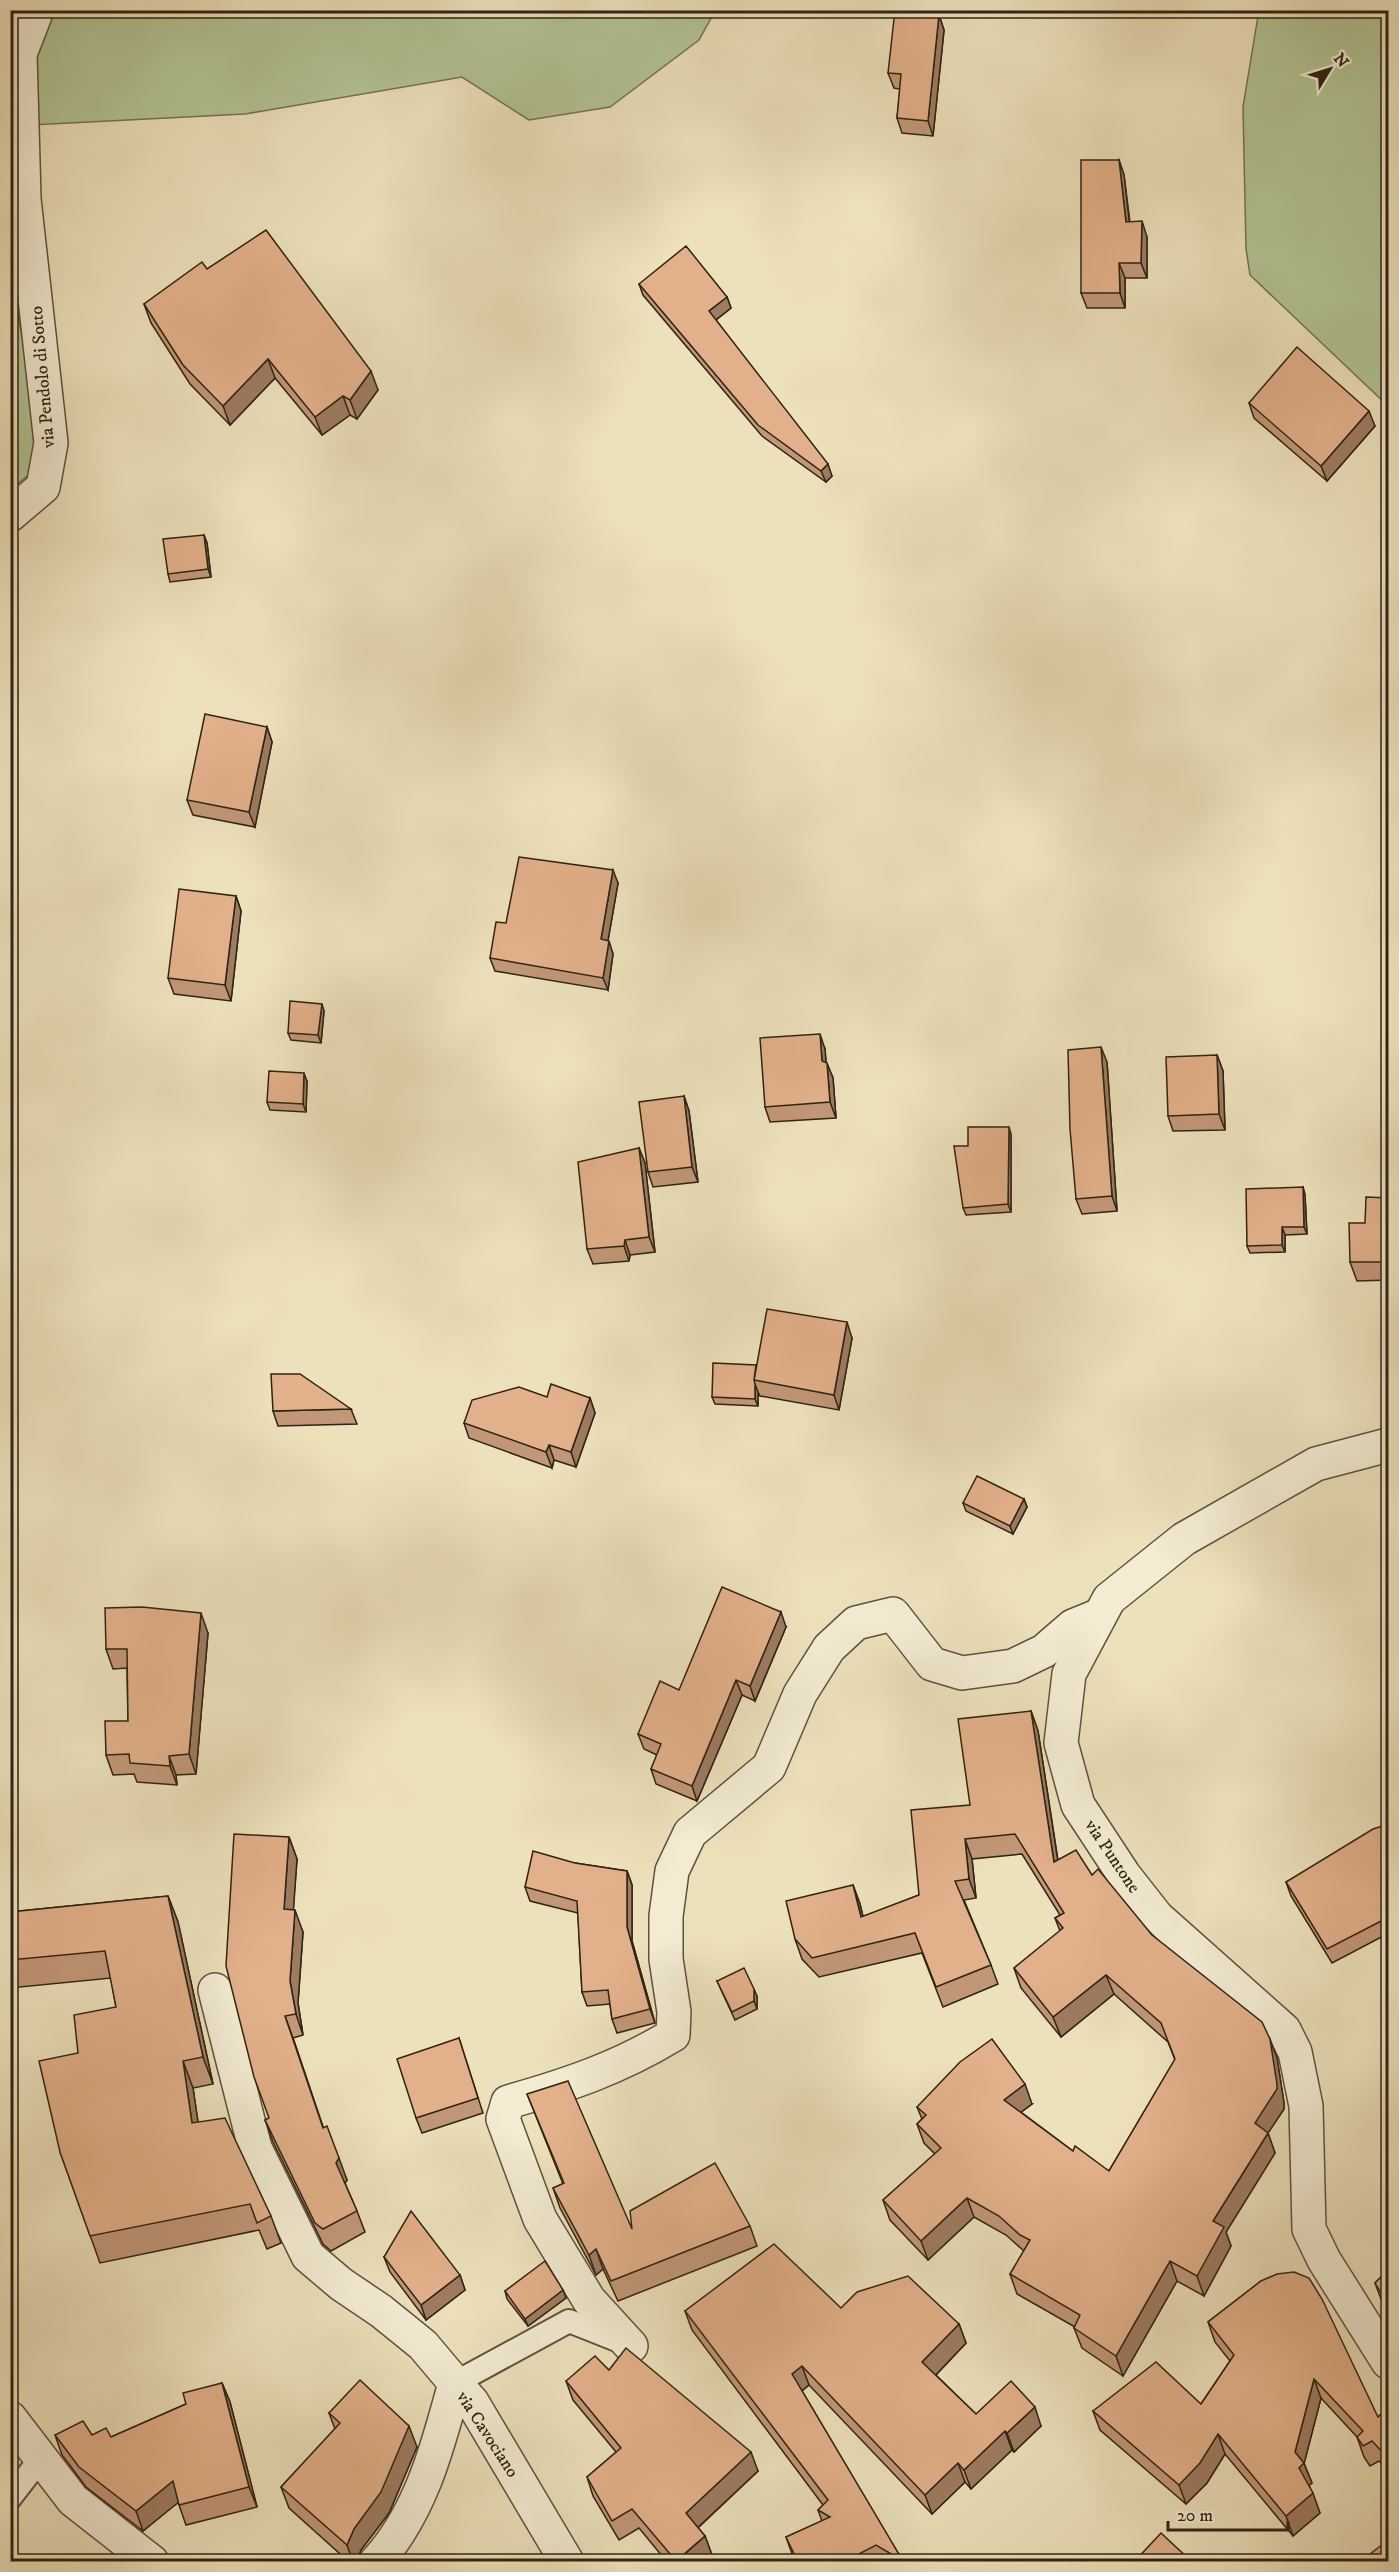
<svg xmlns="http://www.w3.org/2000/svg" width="1399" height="2572" font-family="'IM FELL DW Pica',serif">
<rect width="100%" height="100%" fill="#ede1bc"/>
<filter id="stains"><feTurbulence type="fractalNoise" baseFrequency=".00333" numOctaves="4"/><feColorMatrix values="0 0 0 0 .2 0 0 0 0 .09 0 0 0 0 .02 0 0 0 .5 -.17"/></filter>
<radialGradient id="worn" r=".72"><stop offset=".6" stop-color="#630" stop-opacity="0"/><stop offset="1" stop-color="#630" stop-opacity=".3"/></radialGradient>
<g fill="#b3c495" stroke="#717454" stroke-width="1.5">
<polygon points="1259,10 1388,11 1388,406 1250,275 1246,249 1243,107"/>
<polygon points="10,11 715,11 699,40 610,107 529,120 462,77 245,114 11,126"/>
<polygon points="10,273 32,389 36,469 11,489"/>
</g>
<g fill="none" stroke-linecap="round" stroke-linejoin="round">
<defs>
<g id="lane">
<polyline points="455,2383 569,2321 622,2342"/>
<polyline points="10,2498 41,2458"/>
</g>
<g id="street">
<polyline points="10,515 43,487 51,443 24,199 20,54 37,10"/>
<polyline points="1388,1445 1316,1464 1184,1539 1109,1599 1069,1674 1061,1743 1078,1805 1124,1875 1157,1917 1284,2030 1295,2052 1306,2106 1309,2229 1324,2260 1388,2362"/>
<polyline points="215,1990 255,2148 308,2256 341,2284 381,2311 423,2345 455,2383"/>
<path d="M631 2346 589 2300 540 2219 503 2119 508 2102C568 2085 619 2068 673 2035L674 2012 666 1959V1916L672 1871 690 1833 769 1767 800 1694 829 1648 856 1623 893 1614 932 1664 962 1673 1013 1666 1044 1651 1073 1626 1100 1615"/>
<polyline points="10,2418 73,2500 152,2562"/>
<path d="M376 2562C421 2513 438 2446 455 2383L472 2402 567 2562"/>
</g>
</defs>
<use href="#lane" stroke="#5e523e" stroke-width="26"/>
<use href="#street" stroke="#5e523e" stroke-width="36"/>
<use href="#lane" stroke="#f3ecd3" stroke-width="22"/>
<use href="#street" stroke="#f3ecd3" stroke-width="33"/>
</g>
<g fill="#c29777" stroke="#2f2314" stroke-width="1.5">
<polygon points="939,15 944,30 933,136 902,133 897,118 900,89 894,88 888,73"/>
<polygon points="1119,160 1124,175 1130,222 1147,237 1147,278 1125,278 1125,308 1087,308 1081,293"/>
<polygon points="207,269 378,390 357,419 350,415 322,435 275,378 230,425 190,384 151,323 144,304"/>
<polygon points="639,284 727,297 731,308 716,320 832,476 826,482 762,436 643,295"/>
<polygon points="1249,403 1375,426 1327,481 1254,418"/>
<polygon points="204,535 207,543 211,577 170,582 168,574"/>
<polygon points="267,727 272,742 255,827 193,815 187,800"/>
<polygon points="618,883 608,940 613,954 608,990 495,971 490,958 506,923"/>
<polygon points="236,896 241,911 231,1001 174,994 168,978"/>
<polygon points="324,1011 321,1043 291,1040 288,1033"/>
<polygon points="825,1049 826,1062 833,1078 836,1118 770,1122 765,1107"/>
<polygon points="1217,1055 1223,1071 1225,1130 1173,1131 1168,1116"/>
<polygon points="1107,1062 1117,1211 1082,1214 1076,1199"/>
<polygon points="307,1081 306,1112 270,1110 267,1102"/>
<polygon points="684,1096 689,1111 698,1182 653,1187 648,1172"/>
<polygon points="1011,1134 1011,1212 966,1215 963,1208 968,1146"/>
<polygon points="639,1148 645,1163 655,1252 630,1255 629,1261 593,1264 587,1249"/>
<polygon points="1303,1187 1305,1195 1307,1234 1285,1235 1285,1252 1250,1253 1247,1246"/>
<polygon points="1389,1198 1389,1280 1357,1281 1350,1262 1365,1223"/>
<polygon points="852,1338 839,1410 760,1396 758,1392 758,1406 715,1404 712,1397 756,1365"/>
<polygon points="547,1397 590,1398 595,1413 576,1467 554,1460 552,1468 469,1438 464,1423"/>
<polygon points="351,1409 357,1424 278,1426 273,1411"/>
<polygon points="1024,1499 1027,1507 1013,1534 966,1511 963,1503"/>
<polygon points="786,1627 755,1701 742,1695 697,1801 656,1784 651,1769 657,1755 644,1749 638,1734 679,1690"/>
<polygon points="208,1633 196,1774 176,1775 177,1785 137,1782 134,1774 113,1775 106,1755 128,1721 127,1668 113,1669 106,1649"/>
<polygon points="1031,1711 1038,1731 1058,1860 1092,1875 1277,2058 1284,2103 1284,2109 1268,2133 1275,2153 1226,2232 1231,2246 1204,2296 1177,2281 1123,2376 1082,2348 1074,2328 1075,2327 1017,2294 1010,2274 1024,2251 1006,2235 974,2217 928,2260 890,2220 883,2200 935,2154 924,2143 917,2124 922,2119 917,2107 1032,2104 1021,2112 1073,2151 1109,2171 1175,2060 1168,2042 1114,1994 1061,2037 1021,1988 1014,1968 1060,1931 1055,1918 1060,1915 1022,1854 972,1859 976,1898 964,1900 991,1965 998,1984 943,2007 922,1953 819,1977 802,1959 795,1939 853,1885 860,1904 863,1917 919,1895 970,1805"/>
<polygon points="1389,1824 1389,1933 1332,1963 1291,1896 1286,1882"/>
<polygon points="289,1837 297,1859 293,1910 303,1932 298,2003 303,2035 293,2038 323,2128 347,2180 345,2183 357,2211 365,2232 331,2251 323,2244 273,2142 265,2120 269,2118"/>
<polygon points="575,1863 627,1871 632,1885 632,1941 655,2023 617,2033 612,2019 610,2004 587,2006 582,1992 578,1913 530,1901 525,1887"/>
<polygon points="168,1896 178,1922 213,2084 193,2088 198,2122 271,2216 281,2243 267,2249 259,2230 100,2263 60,2152 78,2053 116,2007 111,1978 10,1988 10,1912"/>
<polygon points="717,1981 757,1996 757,2009 735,2020"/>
<polygon points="459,2038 483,2113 422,2133 416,2118"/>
<polygon points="527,2094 632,2229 750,2226 757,2246 618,2301 603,2269 596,2275 560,2208 553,2188 563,2184"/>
<polygon points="384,2257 460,2275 465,2290 426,2320 390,2272"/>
<polygon points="1389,2269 1389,2314 1382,2302 1375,2283"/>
<polygon points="1261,2281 1378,2417 1389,2407 1389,2471 1379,2461 1370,2466 1364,2457 1357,2437 1321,2398 1304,2463 1312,2483 1309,2485 1320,2513 1293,2536 1225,2454 1207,2483 1186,2504 1100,2430 1093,2411 1201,2404 1230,2361 1215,2342 1208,2322"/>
<polygon points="563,2290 566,2298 528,2326 507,2299 505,2291"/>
<polygon points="841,2308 959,2324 966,2343 936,2375 976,2414 1041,2426 1014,2452 1012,2450 971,2489 965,2482 932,2514 809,2385 802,2391 903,2562 795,2562 786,2537 822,2521 818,2510 823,2505 692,2330 685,2311"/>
<polygon points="609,2370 758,2471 698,2528 705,2536 712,2555 705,2562 667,2562 639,2528 619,2540 593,2496 587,2477 616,2452 573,2400 566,2381"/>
<polygon points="222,2383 230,2402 257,2507 186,2525 178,2502 143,2531 86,2487 62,2455 55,2435 92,2435 111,2437 186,2404"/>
<polygon points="329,2413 417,2447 389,2513 361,2550 356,2562 349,2562 289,2508 281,2487 335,2429"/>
</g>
<g fill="#9e7b61" stroke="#2f2314" stroke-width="1.5">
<polygon points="939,15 944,30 933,136 928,121"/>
<polygon points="1119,160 1124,175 1131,237 1126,222"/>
<polygon points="1142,221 1147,237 1147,278 1141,263"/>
<polygon points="1119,263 1125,278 1125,308 1120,293"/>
<polygon points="727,297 731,308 713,322 709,311"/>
<polygon points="268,359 275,378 230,425 223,406"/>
<polygon points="371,371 378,390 357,419 350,400"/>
<polygon points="343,396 350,415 322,435 315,417"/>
<polygon points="1369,411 1375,426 1327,481 1321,466"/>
<polygon points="828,464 832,476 826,482 821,471"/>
<polygon points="204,535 207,543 211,577 208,569"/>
<polygon points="267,727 272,742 255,827 249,812"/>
<polygon points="613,870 618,883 606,952 601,939"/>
<polygon points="236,896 241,911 231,1001 225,985"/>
<polygon points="609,941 613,954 608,990 603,978"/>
<polygon points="322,1004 324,1011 321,1043 318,1035"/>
<polygon points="820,1034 825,1049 827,1076 822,1061"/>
<polygon points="1101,1047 1107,1062 1117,1211 1112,1196"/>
<polygon points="1217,1055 1223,1071 1225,1130 1219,1114"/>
<polygon points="827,1063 833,1078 836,1118 830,1102"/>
<polygon points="10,1067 12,1072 10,1086"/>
<polygon points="304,1073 307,1081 306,1112 303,1104"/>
<polygon points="684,1096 689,1111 698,1182 692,1167"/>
<polygon points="1009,1127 1011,1134 1011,1212 1008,1204"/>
<polygon points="639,1148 645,1163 655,1252 649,1237"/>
<polygon points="1303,1187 1305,1195 1307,1234 1304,1227"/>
<polygon points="1282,1227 1285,1235 1285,1252 1282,1245"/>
<polygon points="625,1240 630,1255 629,1261 624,1246"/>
<polygon points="847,1322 852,1338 839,1410 834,1395"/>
<polygon points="755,1384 758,1392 758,1406 755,1399"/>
<polygon points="590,1398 595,1413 576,1467 571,1452"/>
<polygon points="549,1445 554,1460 552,1468 546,1452"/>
<polygon points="1024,1499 1027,1507 1013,1534 1010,1526"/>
<polygon points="781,1612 786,1627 755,1701 750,1686"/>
<polygon points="201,1613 208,1633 196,1774 189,1754"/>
<polygon points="736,1680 742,1695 697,1801 692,1786"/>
<polygon points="1031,1711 1038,1731 1061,1882 1054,1862"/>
<polygon points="169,1756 176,1775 177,1785 170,1766"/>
<polygon points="289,1837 297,1859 292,1931 284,1909"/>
<polygon points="965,1839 972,1859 976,1898 969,1879"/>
<polygon points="627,1871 632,1885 632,1941 655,2023 650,2009 627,1927"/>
<polygon points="853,1885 860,1904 868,1937 861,1917"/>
<polygon points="168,1896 178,1922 213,2084 203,2057"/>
<polygon points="295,1910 303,1932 298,2003 303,2035 296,2014 290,1981"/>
<polygon points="1106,1975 1114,1994 1061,2037 1053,2017"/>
<polygon points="754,1989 757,1996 757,2009 754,2001"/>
<polygon points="285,2016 293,2038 331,2150 323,2128"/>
<polygon points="1270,2039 1277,2058 1284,2103 1284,2109 1262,2142 1255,2123"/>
<polygon points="183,2061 193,2088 202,2149 192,2123"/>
<polygon points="1025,2084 1032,2104 1012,2119 1004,2100"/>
<polygon points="1268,2133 1275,2153 1226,2232 1231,2246 1204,2296 1197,2276 1213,2221"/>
<polygon points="339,2158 347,2180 344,2185 336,2163"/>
<polygon points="967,2198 974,2217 928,2260 921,2241"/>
<polygon points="596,2249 603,2269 596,2275 589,2255"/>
<polygon points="1170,2261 1177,2281 1123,2376 1116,2356"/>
<polygon points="460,2275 465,2290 426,2320 421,2305"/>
<polygon points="563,2290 566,2298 528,2326 525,2319"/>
<polygon points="959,2324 966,2343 929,2382 922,2362"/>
<polygon points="802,2366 809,2385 799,2393 792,2374"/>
<polygon points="1314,2379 1321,2398 1304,2464 1312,2483 1306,2488 1299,2468 1295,2452"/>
<polygon points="222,2383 230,2402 257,2507 249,2487"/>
<polygon points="1035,2407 1041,2426 1014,2452 1007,2433"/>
<polygon points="409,2426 417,2447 389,2513 361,2550 356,2562 353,2562 347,2545 354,2529"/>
<polygon points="1005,2431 1012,2450 971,2489 964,2470"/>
<polygon points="1218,2434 1225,2454 1207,2483 1186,2504 1179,2485"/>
<polygon points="751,2452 758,2471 693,2532 686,2513"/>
<polygon points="958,2463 965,2482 932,2514 925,2495"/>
<polygon points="173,2481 180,2501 143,2531 136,2511"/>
<polygon points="1313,2493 1320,2513 1293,2536 1286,2516"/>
<polygon points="705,2536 712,2555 705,2562 676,2562"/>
</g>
<g fill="#e2b08a" stroke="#2f2314" stroke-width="1.5">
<polygon points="895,10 939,15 928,121 897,118 901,74 888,73"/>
<polygon points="1081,160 1119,160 1126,222 1142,221 1141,263 1119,263 1120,293 1081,293"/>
<polygon points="266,230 371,371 350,400 343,396 315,417 268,359 223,406 183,365 144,304 202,262 207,269"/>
<polygon points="686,246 727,297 709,311 828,464 821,471 758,425 639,284"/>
<polygon points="1297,347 1369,411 1321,466 1249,403"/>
<polygon points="204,535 208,569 168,574 163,539"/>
<polygon points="205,714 267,727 249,812 187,800"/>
<polygon points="519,857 613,870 601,939 609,941 603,978 490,958 496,922 506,923"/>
<polygon points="179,889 236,896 225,985 168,978"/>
<polygon points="290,1001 322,1004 318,1035 288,1033"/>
<polygon points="820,1034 822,1061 827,1063 830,1102 765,1107 760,1038"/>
<polygon points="1101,1047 1112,1196 1076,1199 1070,1129 1068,1050"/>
<polygon points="1217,1055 1219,1114 1168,1116 1166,1057"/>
<polygon points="269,1071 304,1073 303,1104 267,1102"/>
<polygon points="684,1096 692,1167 648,1172 639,1102"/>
<polygon points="968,1127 1009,1127 1008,1204 963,1208 954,1146 968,1146"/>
<polygon points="639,1148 649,1237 625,1240 624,1246 587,1249 578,1162"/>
<polygon points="1303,1187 1304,1227 1282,1227 1282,1245 1247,1246 1246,1189"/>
<polygon points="1366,1197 1389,1198 1389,1262 1350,1262 1349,1223 1365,1223"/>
<polygon points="767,1309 847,1322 834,1395 754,1380"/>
<polygon points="713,1363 756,1365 754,1380 755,1384 755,1399 712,1397"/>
<polygon points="271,1374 300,1374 351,1409 273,1411"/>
<polygon points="551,1384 590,1398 571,1452 549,1445 546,1452 464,1423 472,1400 519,1387 547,1397"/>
<polygon points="977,1476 1024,1499 1010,1526 963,1503"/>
<polygon points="722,1587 781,1612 750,1686 736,1680 692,1786 651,1769 661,1744 638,1734 660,1681 679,1690"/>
<polygon points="142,1607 201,1613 189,1754 169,1756 170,1766 130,1763 129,1754 106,1755 105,1721 128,1721 127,1649 106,1649 105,1608"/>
<polygon points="1031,1711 1054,1862 1076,1850 1092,1875 1098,1869 1152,1935 1262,2022 1270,2039 1277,2084 1277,2089 1255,2123 1268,2133 1213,2221 1224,2227 1197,2276 1170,2261 1116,2356 1074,2328 1080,2315 1010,2274 1030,2240 1020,2235 999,2216 967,2198 921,2241 883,2200 941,2148 917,2124 926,2115 917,2107 960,2062 992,2039 1025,2084 1004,2100 1073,2151 1075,2146 1109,2171 1175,2059 1161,2023 1106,1975 1053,2017 1014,1968 1063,1928 1055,1918 1064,1913 1015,1834 965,1839 969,1879 955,1881 991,1965 936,1987 915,1933 812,1958 795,1939 786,1901 853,1885 861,1917 919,1895 911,1810 970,1805 958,1719"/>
<polygon points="1389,1824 1389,1917 1327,1949 1286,1882 1373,1829"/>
<polygon points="234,1834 289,1837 284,1909 295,1910 290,1981 296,2014 285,2016 323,2128 327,2126 339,2158 336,2163 357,2211 323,2229 315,2223 265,2120 269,2118 254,2077 226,1966"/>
<polygon points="533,1851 575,1863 627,1871 627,1927 650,2009 612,2019 608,1990 582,1992 577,1901 525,1887"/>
<polygon points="168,1896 203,2057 183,2061 192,2123 225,2118 271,2216 257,2223 250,2204 90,2236 60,2152 39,2061 78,2053 74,2015 116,2007 105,1951 10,1960 10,1912"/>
<polygon points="744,1968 754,1989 754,2001 732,2012 717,1981"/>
<polygon points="459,2038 478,2098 416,2118 397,2059"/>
<polygon points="568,2081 632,2229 630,2211 715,2163 750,2226 611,2281 596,2249 589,2255 553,2188 564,2183 527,2094"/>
<polygon points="411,2211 460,2275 421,2305 384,2257"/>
<polygon points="774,2244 841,2308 857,2292 908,2276 959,2324 922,2362 976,2414 1011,2381 1035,2407 1007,2433 1005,2431 964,2470 958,2463 925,2495 802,2366 792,2374 903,2561 876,2545 851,2558 853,2562 798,2562 786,2537 830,2517 818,2510 828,2500 685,2311"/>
<polygon points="545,2261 563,2290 525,2319 505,2291"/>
<polygon points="1389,2269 1389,2306 1375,2283"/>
<polygon points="1294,2272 1309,2278 1322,2299 1378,2417 1389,2407 1389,2459 1372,2441 1363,2446 1357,2437 1363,2431 1314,2379 1295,2452 1304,2463 1299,2468 1313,2493 1286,2516 1218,2434 1200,2463 1179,2485 1093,2411 1156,2362 1201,2404 1234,2355 1208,2322 1261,2281 1277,2274"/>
<polygon points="626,2348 751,2452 686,2513 705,2536 676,2561 632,2509 612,2521 587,2477 621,2448 566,2381 595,2356 609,2370"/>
<polygon points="360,2380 409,2426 381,2492 354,2529 347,2545 281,2487 340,2423 329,2413"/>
<polygon points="222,2383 249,2487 179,2505 173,2481 136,2511 79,2467 55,2435 83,2421 92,2435 106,2428 111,2437 186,2404 183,2393"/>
<polygon points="1161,2533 1192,2562 1134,2562"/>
<polygon points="1388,2540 1389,2562 1360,2562"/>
</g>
<g text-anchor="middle" stroke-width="4.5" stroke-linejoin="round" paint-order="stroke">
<g font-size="18" fill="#2f2314" stroke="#f3ecd3">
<text transform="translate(42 377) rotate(-95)" y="6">via Pendolo di Sotto</text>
<text transform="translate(1113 1856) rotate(56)" y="6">via Puntone</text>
<text transform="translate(488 2434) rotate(57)" y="6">via Cavociano</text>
</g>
</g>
<rect width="1399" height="2572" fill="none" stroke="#ede1bc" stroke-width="36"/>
<rect x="12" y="12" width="1375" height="2548" fill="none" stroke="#2f2314" stroke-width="3"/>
<rect x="18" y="18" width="1363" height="2536" fill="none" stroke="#2f2314" stroke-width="1.5"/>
<g transform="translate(1330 69) rotate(52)" stroke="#f3ecd3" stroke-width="4.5" paint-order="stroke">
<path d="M0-4.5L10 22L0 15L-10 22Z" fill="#2f2314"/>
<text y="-9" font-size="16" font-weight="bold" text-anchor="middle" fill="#2f2314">N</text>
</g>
<path d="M1168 2521v9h120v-9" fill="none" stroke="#2f2314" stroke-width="3"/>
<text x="1177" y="2521" font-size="18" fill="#2f2314" stroke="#f3ecd3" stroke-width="4.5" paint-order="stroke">20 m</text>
<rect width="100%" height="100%" filter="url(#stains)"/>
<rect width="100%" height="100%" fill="url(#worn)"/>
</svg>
